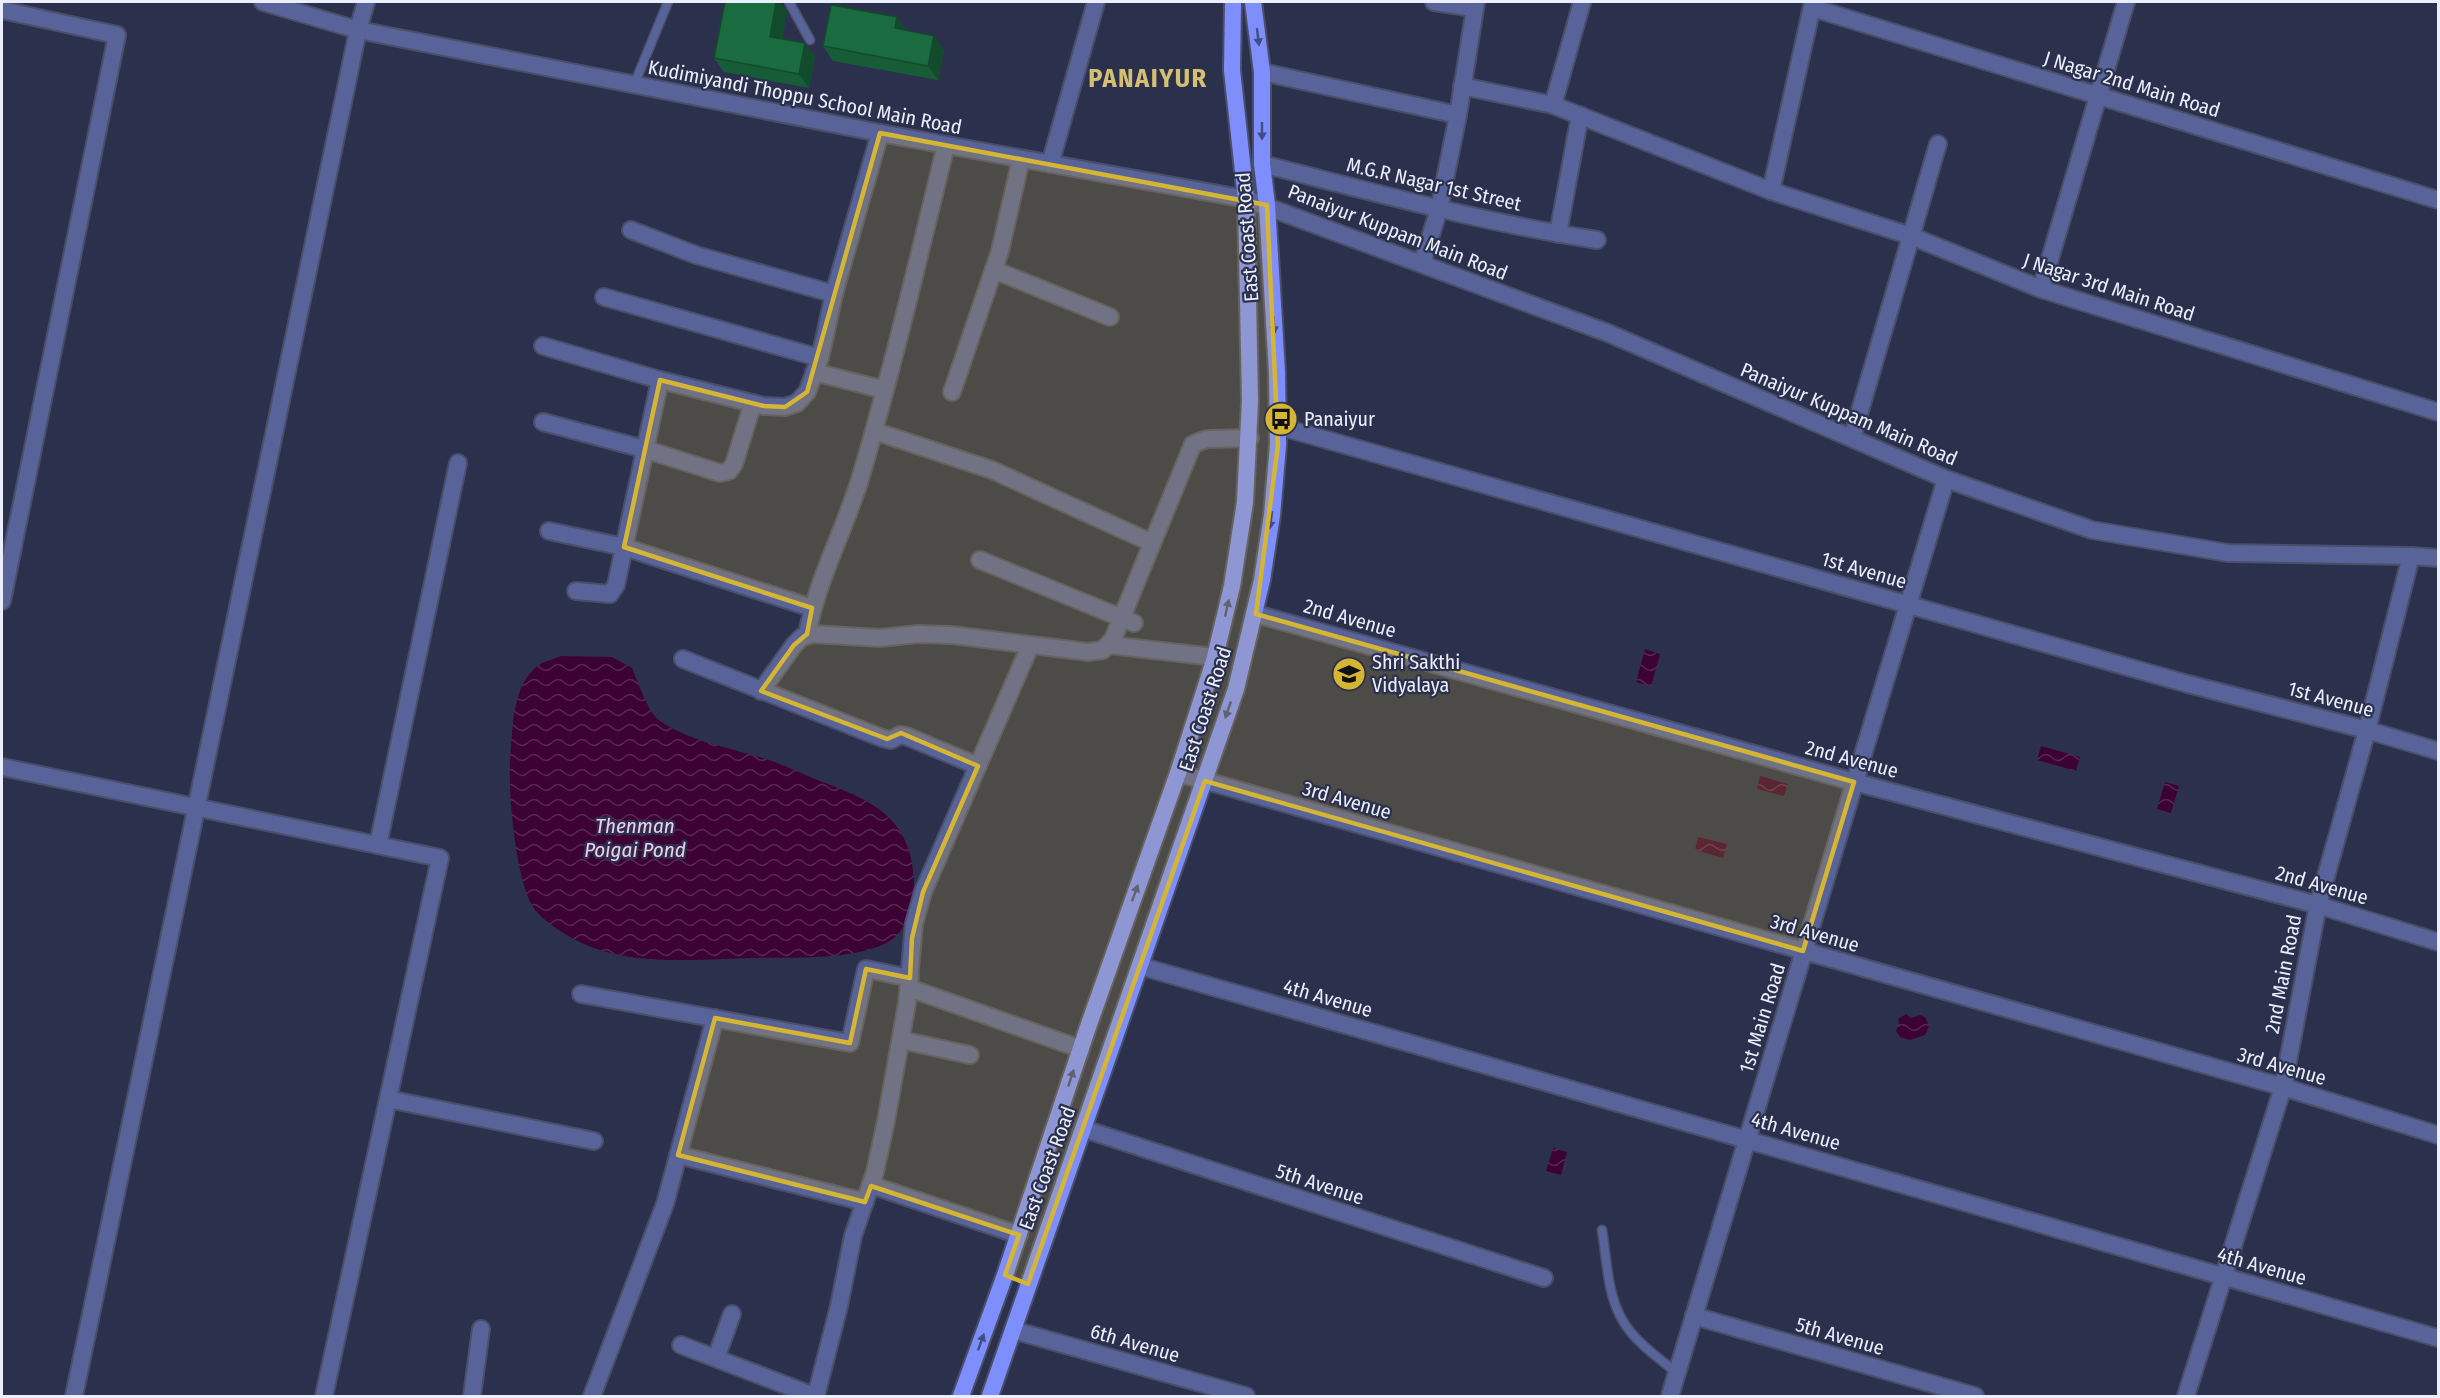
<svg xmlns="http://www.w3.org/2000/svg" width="2440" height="1398" font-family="'Fira Sans Condensed',sans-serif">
<defs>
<pattern id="water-waves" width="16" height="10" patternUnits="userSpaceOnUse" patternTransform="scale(1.5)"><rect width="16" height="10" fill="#3c0234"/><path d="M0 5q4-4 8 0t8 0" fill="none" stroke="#582752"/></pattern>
</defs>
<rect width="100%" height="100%" fill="#2b314d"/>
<g fill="url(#water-waves)">
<polygon points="1645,649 1660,654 1651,686 1636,682"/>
<path d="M561 656 612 657 632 668C638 682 648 713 660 721 693 743 733 748 769 760 786 766 803 774 820 781 856 795 895 808 908 848 917 874 917 911 899 933 874 962 791 957 755 958 704 959 639 966 591 947 573 940 548 925 536 911 516 887 508 792 510 761 513 731 511 688 536 667 542 662 554 659 561 656Z"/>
<polygon points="2041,746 2080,757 2076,771 2037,760"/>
<polygon points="1760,776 1788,784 1784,796 1757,789"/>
<polygon points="2165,782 2179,786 2171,813 2157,809"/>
<polygon points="1698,837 1727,844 1723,858 1695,850"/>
<polygon points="1906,1014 1911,1018 1920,1015 1925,1017 1929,1026 1925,1035 1910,1040 1900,1037 1896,1031 1899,1024 1898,1019"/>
<polygon points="1553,1148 1567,1152 1561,1175 1546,1171"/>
</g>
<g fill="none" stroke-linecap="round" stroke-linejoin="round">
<defs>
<g id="service">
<polyline points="789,2 810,40"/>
<polyline points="634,85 668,2"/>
<path d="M1602 1230C1607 1260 1607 1295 1623 1321 1635 1342 1659 1358 1677 1373"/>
</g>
<g id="minor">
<polyline points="263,2 358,30 880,133 1246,199"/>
<polyline points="1434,2 1474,8"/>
<polyline points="1813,8 2438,200"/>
<polyline points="2,10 117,35 2,601"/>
<polyline points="1262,72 1458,115"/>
<polyline points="1462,86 1553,105 1771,191 1911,236 2041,289 2438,412"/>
<polyline points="1553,105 1582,2"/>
<polyline points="1050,164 1096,2"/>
<path d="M1262 164C1373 192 1484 223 1597 240"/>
<polyline points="1771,191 1813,2"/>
<polyline points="631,230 696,255 834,294"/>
<polyline points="1558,234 1580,115"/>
<polyline points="1422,263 1439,209 1458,115 1476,2"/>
<polyline points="994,270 1110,317"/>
<polyline points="2041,289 2126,2"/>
<polyline points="604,297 820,358"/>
<polyline points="543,346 660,380 764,406 785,407 797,403 807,392 820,358 834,294 880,133"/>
<polyline points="814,372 885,390"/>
<polyline points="952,392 1000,251 1021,159"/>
<polyline points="543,422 644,449 720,473 729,471 734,464 753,403"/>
<polyline points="1278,426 2188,684 2367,730 2438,751"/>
<polyline points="874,431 992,470 1152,543"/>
<polyline points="1852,438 1938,144"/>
<polyline points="549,531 624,547 812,608"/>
<polyline points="980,560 1134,623"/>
<polyline points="576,591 610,594 616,585 660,380"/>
<polyline points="1256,614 1854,782 2318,905 2438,942"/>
<path d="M807 635C817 579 845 530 861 476 893 367 919 256 946 145"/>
<polyline points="1109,645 1214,657"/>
<polyline points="683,659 882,738 891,740 900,735 906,736 978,766"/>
<polyline points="761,691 794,645 802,637 813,634 880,638 918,634 952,635 1088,652 1103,650 1113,639 1193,444 1207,439 1250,438"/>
<polyline points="2,767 440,858 324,1396"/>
<polyline points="1178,773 2283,1087 2438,1135"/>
<polyline points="378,845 458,463"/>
<polyline points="1140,966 2438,1338"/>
<polyline points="909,988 1081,1049"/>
<polyline points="581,994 850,1043 866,969 910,978"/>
<polyline points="901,1040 970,1055"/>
<polyline points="388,1099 594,1141"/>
<polyline points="1084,1129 1544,1278"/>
<polyline points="678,1155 865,1202"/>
<polyline points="871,1185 1019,1235"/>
<polyline points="1694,1316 1975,1396"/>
<polyline points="1013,1330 1246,1396"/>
<polyline points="681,1345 814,1396"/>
<polyline points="716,1358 732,1314"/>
<polyline points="74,1396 358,30 366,2"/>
<polyline points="472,1396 481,1329"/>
<polyline points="592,1396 665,1204 715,1018"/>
<polyline points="816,1396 839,1306 853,1236 875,1172 886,1121 907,1003 914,924 923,892 1030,646"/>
<polyline points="1670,1396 1946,479"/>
<polyline points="2186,1396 2283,1087 2318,905 2367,730 2411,556"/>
</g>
<polyline id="tertiary" points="1246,199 1608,333 1946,479 2092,530 2228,553 2411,556 2438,558"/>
<g id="primary">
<polyline points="961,1396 1005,1275 1088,1027 1178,773 1214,661 1232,586 1245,502 1250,401 1246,199 1232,70 1233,2"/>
<polyline points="990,1396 1236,689 1262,580 1272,515 1278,445 1277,372 1267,205 1262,164 1262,72 1253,2"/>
</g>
</defs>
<use href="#service" stroke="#4a4f69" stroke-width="11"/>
<use href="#minor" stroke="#4a4f69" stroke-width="20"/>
<use href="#tertiary" stroke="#4a4f69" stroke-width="20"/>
<use href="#primary" stroke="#4a4f69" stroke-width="20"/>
<use href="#service" stroke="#586399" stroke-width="8"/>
<use href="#minor" stroke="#586399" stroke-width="16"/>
<use href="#tertiary" stroke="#586399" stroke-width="16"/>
<use href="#primary" stroke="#7e8ffd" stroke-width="16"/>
</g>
<g fill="#165c36">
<polygon points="787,11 782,39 805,43 815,57 809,88 724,72 714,58"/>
<polygon points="897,17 906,30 944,50 938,80 833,61 823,46"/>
</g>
<g fill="#124b2c">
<polygon points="776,2 780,2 787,11 780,51 770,37"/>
<polygon points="897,17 907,31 895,28"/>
<polygon points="934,36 944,50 938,80 928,66"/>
<polygon points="805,43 815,57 809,88 799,74"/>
</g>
<g fill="#1a6b3f" stroke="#124b2c" stroke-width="1.5">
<polygon points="725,2 776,2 770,37 805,43 799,74 714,58"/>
<polygon points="831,5 897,17 895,28 934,36 928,66 823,46"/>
</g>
<defs><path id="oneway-solid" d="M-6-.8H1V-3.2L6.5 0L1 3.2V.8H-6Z" transform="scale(1.5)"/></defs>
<g fill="#444d82">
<use href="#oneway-solid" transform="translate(1258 37) rotate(83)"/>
<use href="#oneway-solid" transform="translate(1262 131) rotate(90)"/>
<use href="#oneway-solid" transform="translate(1274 325) rotate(86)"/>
<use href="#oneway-solid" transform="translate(1271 520) rotate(97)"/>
<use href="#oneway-solid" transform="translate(1227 608) rotate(-77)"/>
<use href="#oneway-solid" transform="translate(1228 710) rotate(109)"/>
<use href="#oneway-solid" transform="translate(1135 893) rotate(-70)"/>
<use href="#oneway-solid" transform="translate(1071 1078) rotate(-72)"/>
<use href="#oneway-solid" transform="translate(981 1342) rotate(-70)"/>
</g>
<path fill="#d5b534" fill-opacity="0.2" stroke="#d5b534" stroke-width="4.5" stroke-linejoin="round" d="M880 133 1267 205 1278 445 1256 614 1854 782 1803 951 1205 781 1028 1284 1005 1275 1019 1235 871 1186 865 1202 678 1155 715 1018 850 1043 866 969 910 978 912 938 923 892 978 766 901 733 887 739 761 691 794 645 807 634 812 608 624 547 660 380 764 406 785 407 807 392Z"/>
<defs>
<symbol id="bus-disc" viewBox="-11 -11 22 22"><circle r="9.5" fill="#d5b534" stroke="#2b314d"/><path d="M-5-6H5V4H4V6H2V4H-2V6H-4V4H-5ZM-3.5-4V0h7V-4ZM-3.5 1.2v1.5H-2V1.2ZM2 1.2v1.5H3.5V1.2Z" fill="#111"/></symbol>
<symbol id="school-disc" viewBox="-11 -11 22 22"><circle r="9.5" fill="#d5b534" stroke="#2b314d"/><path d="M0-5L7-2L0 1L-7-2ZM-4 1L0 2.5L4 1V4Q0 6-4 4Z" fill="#111"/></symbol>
</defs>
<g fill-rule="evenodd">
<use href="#bus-disc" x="1262" y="400" width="38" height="38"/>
<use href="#school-disc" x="1330" y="655" width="38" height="38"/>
</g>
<g text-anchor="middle" stroke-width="4.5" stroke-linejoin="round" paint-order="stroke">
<g font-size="20" fill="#ebeefd" stroke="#2b314d">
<text transform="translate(2132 84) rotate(17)" y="7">J Nagar 2nd Main Road</text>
<text transform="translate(805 97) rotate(11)" y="7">Kudimiyandi Thoppu School Main Road</text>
<text transform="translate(1434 184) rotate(13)" y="7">M.G.R Nagar 1st Street</text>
<text transform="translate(1398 232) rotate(21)" y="7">Panaiyur Kuppam Main Road</text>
<text transform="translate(1247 237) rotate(-94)" y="7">East Coast Road</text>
<text transform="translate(2109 287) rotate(18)" y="7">J Nagar 3rd Main Road</text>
<text transform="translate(1849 414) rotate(23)" y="7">Panaiyur Kuppam Main Road</text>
<text transform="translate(1864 570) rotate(16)" y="7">1st Avenue</text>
<text transform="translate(1350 618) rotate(16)" y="7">2nd Avenue</text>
<text transform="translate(2331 699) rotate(15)" y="7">1st Avenue</text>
<text transform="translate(1205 709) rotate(-72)" y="7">East Coast Road</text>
<text transform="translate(1852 759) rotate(15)" y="7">2nd Avenue</text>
<text transform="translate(1347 800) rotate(16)" y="7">3rd Avenue</text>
<text transform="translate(2322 885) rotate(16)" y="7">2nd Avenue</text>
<text transform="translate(1815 933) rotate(16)" y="7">3rd Avenue</text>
<text transform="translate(2283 974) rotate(-79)" y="7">2nd Main Road</text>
<text transform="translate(1328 998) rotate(16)" y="7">4th Avenue</text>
<text transform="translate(1762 1018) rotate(-73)" y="7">1st Main Road</text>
<text transform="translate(2282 1066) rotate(16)" y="7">3rd Avenue</text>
<text transform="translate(1796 1131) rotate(16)" y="7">4th Avenue</text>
<text transform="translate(1047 1168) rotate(-70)" y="7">East Coast Road</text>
<text transform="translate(1320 1184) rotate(18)" y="7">5th Avenue</text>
<text transform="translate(2262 1266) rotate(16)" y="7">4th Avenue</text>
<text transform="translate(1840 1336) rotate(16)" y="7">5th Avenue</text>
<text transform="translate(1135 1343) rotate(16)" y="7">6th Avenue</text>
</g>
<g font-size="20" fill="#ebeefd" stroke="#2b314d" text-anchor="start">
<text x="1304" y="426">Panaiyur</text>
<text x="1372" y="669">Shri Sakthi<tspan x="1372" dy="23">Vidyalaya</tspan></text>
</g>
<g font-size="21" font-style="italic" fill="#f5caeb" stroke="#2b314d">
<text x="635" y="833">Thenman<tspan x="635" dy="24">Poigai Pond</tspan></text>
</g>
<g font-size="26" font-weight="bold" letter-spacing="1.5" fill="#d4bf72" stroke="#2b314d">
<text x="1148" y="87">PANAIYUR</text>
</g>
</g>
<rect width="2440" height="1398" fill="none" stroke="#ebeefd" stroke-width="6"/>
</svg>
